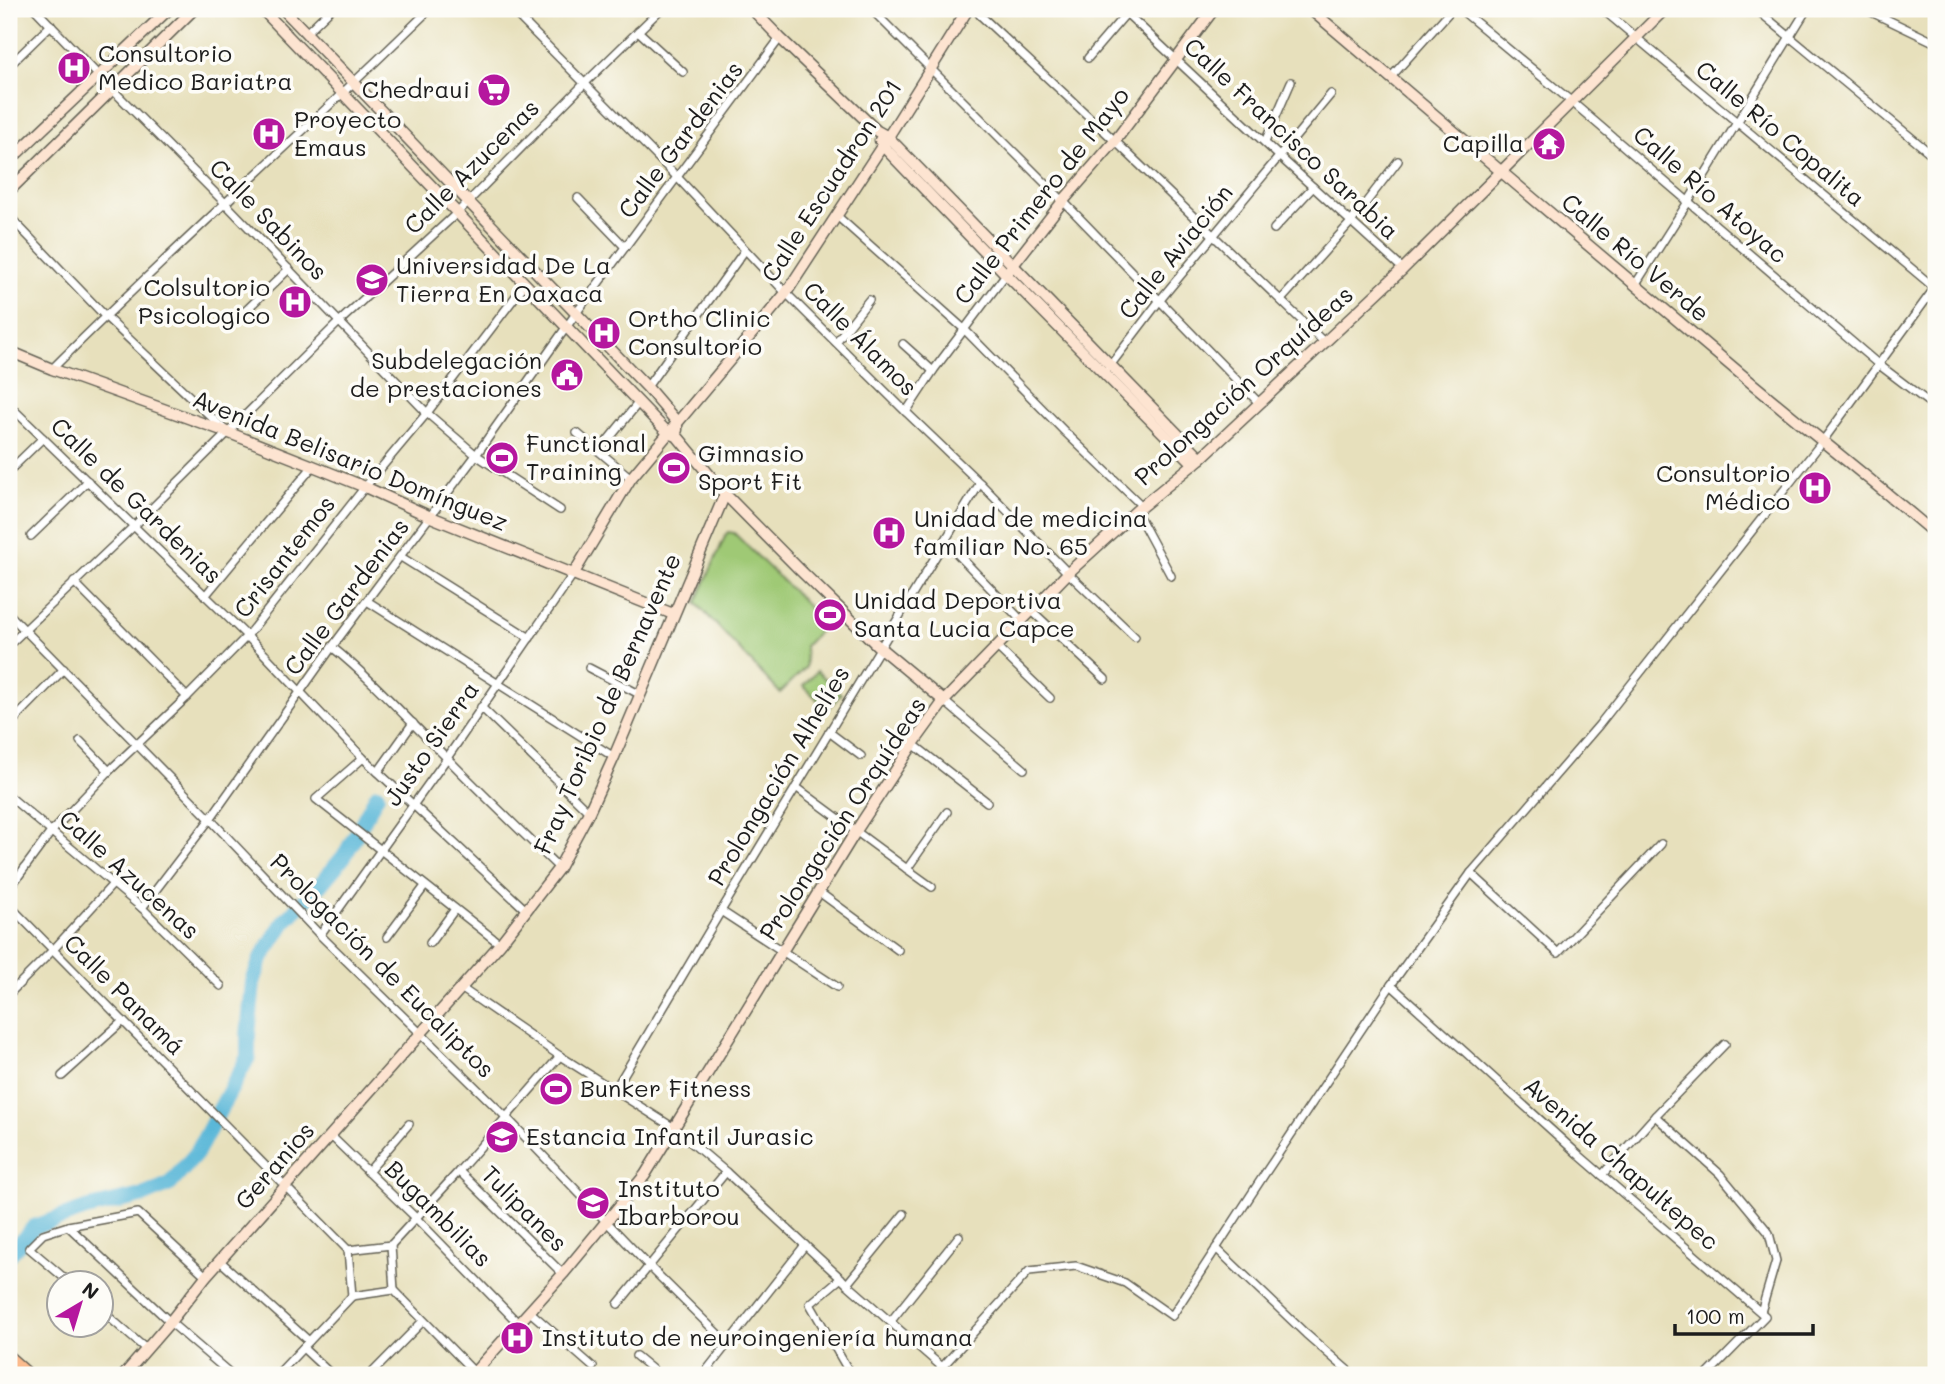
<svg xmlns="http://www.w3.org/2000/svg" width="1945" height="1384" font-family="Mali,sans-serif">
<rect width="100%" height="100%" fill="#fdfcf7"/>
<filter id="ink" filterUnits="userSpaceOnUse"><feTurbulence type="fractalNoise" baseFrequency=".0143" numOctaves="2"/><feDisplacementMap in="SourceGraphic" scale="14" xChannelSelector="R" yChannelSelector="G"/><feConvolveMatrix kernelMatrix="1 2 1 2 8 2 1 2 1" color-interpolation-filters="sRGB"/></filter>
<filter id="wash" filterUnits="userSpaceOnUse"><feTurbulence type="fractalNoise" baseFrequency=".00686" numOctaves="4" result="noise"/><feDisplacementMap in="SourceGraphic" scale="28" xChannelSelector="R" yChannelSelector="G"/><feGaussianBlur stdDeviation="1.57" result="paint"/><feColorMatrix in="noise" values="0 0 0 0 0 0 0 0 0 0 0 0 0 0 0 0 0 1.4 0 .05"/><feComposite in="paint" operator="in"/></filter>
<g filter="url(#wash)">
<rect width="100%" height="100%" fill="#e7e0bc"/>
<g fill="#9fc975" stroke="#5e7248" stroke-width="2">
<polygon points="728,532 734,533 820,618 823,623 821,629 805,646 806,667 780,693 696,603 726,534"/>
<polygon points="817,671 841,694 828,709 803,686"/>
</g>
<g fill="none" stroke-linecap="round" stroke-linejoin="round">
<polyline stroke="#5ab7d8" stroke-width="16" points="9,1255 34,1227 86,1209 145,1195 170,1184 196,1154 248,1057 248,1036 253,982 261,959 284,922 319,886 345,855 377,795"/>
</g>
</g>
<g filter="url(#ink)">
<g fill="none" stroke-linecap="round" stroke-linejoin="round">
<defs>
<g id="street">
<polyline points="35,9 99,76 225,203 427,413 476,455 560,510"/>
<polyline points="511,9 677,177 786,293 906,412 980,483 1068,573 1135,637"/>
<polyline points="871,9 1063,201 1260,404"/>
<polyline points="976,9 980,15 1115,141 1325,343"/>
<polyline points="1122,9 1279,156 1403,269"/>
<polyline points="1460,9 1572,102 1878,364 1936,408"/>
<polyline points="1602,9 1936,289"/>
<polyline points="1756,9 1936,158"/>
<polyline points="1865,9 1936,43"/>
<polyline points="1038,10 1038,9"/>
<polyline points="638,31 683,72"/>
<polyline points="306,33 331,9"/>
<polyline points="1088,58 1130,9"/>
<polyline points="9,66 51,25"/>
<polyline points="1391,77 1452,9"/>
<polyline points="1265,142 1291,82"/>
<polyline points="578,198 625,247"/>
<polyline points="836,215 964,329 1066,433 1142,506"/>
<polyline points="9,216 105,316 225,430"/>
<polyline points="1274,229 1313,187"/>
<polyline points="1635,285 1688,202 1807,9"/>
<polyline points="1281,300 1351,222 1398,161"/>
<polyline points="238,318 289,269"/>
<polyline points="836,342 869,300"/>
<polyline points="903,344 933,371"/>
<polyline points="1109,367 1160,300 1331,94"/>
<path d="M52 369C175 246 306 131 430 9"/>
<polyline points="647,387 745,250"/>
<polyline points="9,405 247,636 363,758 527,911"/>
<polyline points="906,412 933,371 1006,274"/>
<polyline points="577,433 631,478"/>
<polyline points="599,451 639,402"/>
<polyline points="9,471 43,438"/>
<polyline points="1136,511 1171,576"/>
<polyline points="31,536 88,481"/>
<polyline points="945,541 1021,620"/>
<polyline points="401,557 530,638"/>
<polyline points="74,582 187,697"/>
<polyline points="205,596 313,466"/>
<polyline points="367,601 614,757"/>
<polyline points="1031,610 1105,679"/>
<polyline points="9,614 210,819 320,935 506,1117 649,1266 728,1344"/>
<polyline points="9,645 134,526 340,321 457,213 585,83 661,9"/>
<polyline points="996,646 1050,698"/>
<path d="M332 647C374 681 409 721 448 759 484 796 522 832 559 868"/>
<polyline points="589,668 641,695"/>
<polyline points="944,701 1024,769"/>
<polyline points="481,707 589,812"/>
<polyline points="9,725 64,669"/>
<polyline points="829,732 861,756"/>
<polyline points="80,741 109,771"/>
<polyline points="913,744 987,802"/>
<polyline points="363,758 316,799 500,944"/>
<polyline points="378,772 413,723"/>
<polyline points="796,787 907,869 947,812"/>
<polyline points="9,796 142,908 221,986"/>
<polyline points="907,869 932,887"/>
<polyline points="1471,873 1558,953 1661,844"/>
<polyline points="9,889 51,832 109,771 187,697 247,636 365,487 427,413 525,284"/>
<polyline points="819,892 898,950"/>
<polyline points="9,905 348,1250"/>
<polyline points="142,908 210,819 332,647 476,455 577,312 780,38"/>
<polyline points="721,911 837,987"/>
<polyline points="320,935 447,758 574,573"/>
<polyline points="387,937 425,886"/>
<polyline points="430,943 455,909"/>
<polyline points="1391,985 1580,1156 1765,1316 1707,1375"/>
<polyline points="461,988 560,1056 674,1128 726,1172 847,1284 942,1367"/>
<polyline points="9,994 53,950 113,884"/>
<polyline points="62,1076 123,1021"/>
<polyline points="614,1091 721,911 980,483"/>
<polyline points="1655,1116 1720,1174 1769,1233 1776,1261 1761,1312"/>
<polyline points="330,1135 416,1218 518,1323"/>
<polyline points="459,1171 563,1274"/>
<polyline points="368,1172 409,1124"/>
<polyline points="1602,1175 1655,1116 1725,1044"/>
<polyline points="68,1226 170,1322 232,1375"/>
<polyline points="391,1245 459,1171 560,1056"/>
<polyline points="1216,1248 1306,1334 1353,1375"/>
<polyline points="348,1250 391,1245 394,1290 477,1375"/>
<polyline points="348,1250 352,1296 394,1290"/>
<polyline points="220,1261 309,1341"/>
<polyline points="841,1278 810,1304 851,1375"/>
<polyline points="69,1282 29,1248 43,1234 68,1226 138,1213 206,1276"/>
<polyline points="847,1284 904,1214"/>
<polyline points="618,1304 726,1172"/>
<polyline points="102,1311 147,1350"/>
<polyline points="529,1311 593,1367"/>
<polyline points="891,1321 959,1236"/>
<polyline points="303,1348 332,1375"/>
<polyline points="636,1356 659,1375"/>
<polyline points="277,1375 352,1296"/>
<polyline points="370,1375 423,1321"/>
<polyline points="703,1375 805,1245"/>
<polyline points="935,1375 1029,1271 1076,1266 1125,1283 1172,1316 1264,1175 1391,985 1471,873 1599,725 1822,442 1936,286"/>
</g>
<g id="secondary">
<polyline points="262,9 668,433 677,436 725,494 799,569 879,647 944,701"/>
<polyline points="283,9 647,387 677,422 677,430"/>
<polyline points="752,9 780,38 877,131 888,137 1201,458"/>
<path d="M1310 9C1456 133 1601 257 1748 380 1810 432 1875 482 1936 535"/>
<polyline points="880,140 882,145 1006,274 1194,464"/>
<polyline points="9,161 169,9"/>
<polyline points="9,191 194,9"/>
<polyline points="1010,269 1063,201 1115,141 1214,9"/>
<polyline points="9,351 52,369 227,432 313,466 365,487 431,517 673,614"/>
<polyline points="574,573 631,478 786,293 888,137 968,9"/>
<polyline points="124,1375 170,1322 206,1276 500,944 559,868 589,812 614,757 725,494"/>
<polyline points="472,1375 563,1274 645,1175 856,831 913,744 944,701 1068,573 1136,511 1201,458 1403,269 1665,9"/>
</g>
<polyline id="primary" points="9,1358 28,1375"/>
</defs>
<use href="#street" stroke="#636154" stroke-width="10"/>
<use href="#secondary" stroke="#636154" stroke-width="13"/>
<use href="#primary" stroke="#636154" stroke-width="15"/>
<use href="#street" stroke="#fff" stroke-width="7"/>
<use href="#secondary" stroke="#fde4d1" stroke-width="10"/>
<use href="#primary" stroke="#fbbb8d" stroke-width="12"/>
</g>
</g>
<defs>
<symbol id="hospital-disc" viewBox="-11 -11 22 22"><circle r="9.5" fill="#b5179e" stroke="#fdfcf7"/><path d="M-5-5h3v3.5h4V-5h3V5h-3V1.5h-4V5h-3Z" fill="#fff"/></symbol>
<symbol id="supermarket-disc" viewBox="-11 -11 22 22"><circle r="9.5" fill="#b5179e" stroke="#fdfcf7"/><path d="M-6-5.5h2.5l.6 2H6L4.5 2H-2.5L-4.4-4H-6ZM-1.5 3.2a1.3 1.3 0 1 0 .1 0ZM3 3.2a1.3 1.3 0 1 0 .1 0Z" fill="#fff"/></symbol>
<symbol id="temple-disc" viewBox="-11 -11 22 22"><circle r="9.5" fill="#b5179e" stroke="#fdfcf7"/><path d="M0-6L5-2H3V0L6.5 2.5H4V6H1.5V3h-3V6H-4V2.5H-6.5L-3 0V-2H-5Z" fill="#fff"/></symbol>
<symbol id="university-disc" viewBox="-11 -11 22 22"><circle r="9.5" fill="#b5179e" stroke="#fdfcf7"/><path d="M0-5L7-2L0 1L-7-2ZM-4 1L0 2.5L4 1V4Q0 6-4 4Z" fill="#fff"/></symbol>
<symbol id="civic-disc" viewBox="-11 -11 22 22"><circle r="9.5" fill="#b5179e" stroke="#fdfcf7"/><path d="M-.6-6.5H3V-4.5H.6V-3L4-1V1h2V6H-6V1h2V-1L-.6-3ZM-1.2 2.5V6h2.4V2.5Z" fill="#fff"/></symbol>
<symbol id="stadium-disc" viewBox="-11 -11 22 22"><circle r="9.5" fill="#b5179e" stroke="#fdfcf7"/><path d="M0-5a6.5 5 0 1 0 0 10a6.5 5 0 1 0 0-10ZM-3.5-1.8h7v3.6h-7Z" fill="#fff"/></symbol>
<symbol id="school-disc" viewBox="-11 -11 22 22"><circle r="9.5" fill="#b5179e" stroke="#fdfcf7"/><path d="M0-5L7-2L0 1L-7-2ZM-4 1L0 2.5L4 1V4Q0 6-4 4Z" fill="#fff"/></symbol>
</defs>
<g fill-rule="evenodd">
<use href="#hospital-disc" x="55" y="49" width="38" height="38"/>
<use href="#supermarket-disc" x="475" y="71" width="38" height="38"/>
<use href="#hospital-disc" x="250" y="115" width="38" height="38"/>
<use href="#temple-disc" x="1530" y="125" width="38" height="38"/>
<use href="#university-disc" x="353" y="261" width="38" height="38"/>
<use href="#hospital-disc" x="276" y="283" width="38" height="38"/>
<use href="#hospital-disc" x="585" y="314" width="38" height="38"/>
<use href="#civic-disc" x="548" y="356" width="38" height="38"/>
<use href="#stadium-disc" x="483" y="439" width="38" height="38"/>
<use href="#stadium-disc" x="655" y="449" width="38" height="38"/>
<use href="#hospital-disc" x="1796" y="469" width="38" height="38"/>
<use href="#hospital-disc" x="870" y="514" width="38" height="38"/>
<use href="#stadium-disc" x="811" y="596" width="38" height="38"/>
<use href="#stadium-disc" x="537" y="1070" width="38" height="38"/>
<use href="#school-disc" x="483" y="1118" width="38" height="38"/>
<use href="#university-disc" x="574" y="1184" width="38" height="38"/>
<use href="#hospital-disc" x="498" y="1319" width="38" height="38"/>
</g>
<g text-anchor="middle" stroke-width="7" stroke-linejoin="round" paint-order="stroke">
<g font-size="24" fill="#1c1c1c" stroke="#fdfcf7" text-anchor="start">
<text x="98" y="62">Consultorio<tspan x="98" dy="28">Medico Bariatra</tspan></text>
<text x="470" y="98" text-anchor="end">Chedraui</text>
<text x="294" y="128">Proyecto<tspan x="294" dy="28">Emaus</tspan></text>
<text x="1524" y="152" text-anchor="end">Capilla</text>
<text x="396" y="274">Universidad De La<tspan x="396" dy="28">Tierra En Oaxaca</tspan></text>
<text x="270" y="296" text-anchor="end">Colsultorio<tspan x="270" dy="28">Psicologico</tspan></text>
<text x="628" y="327">Ortho Clinic<tspan x="628" dy="28">Consultorio</tspan></text>
<text x="542" y="369" text-anchor="end">Subdelegación<tspan x="542" dy="28">de prestaciones</tspan></text>
<text x="526" y="452">Functional<tspan x="526" dy="28">Training</tspan></text>
<text x="698" y="462">Gimnasio<tspan x="698" dy="28">Sport Fit</tspan></text>
<text x="1790" y="482" text-anchor="end">Consultorio<tspan x="1790" dy="28">Médico</tspan></text>
<text x="914" y="527">Unidad de medicina<tspan x="914" dy="28">familiar No. 65</tspan></text>
<text x="854" y="609">Unidad Deportiva<tspan x="854" dy="28">Santa Lucia Capce</tspan></text>
<text x="580" y="1097">Bunker Fitness</text>
<text x="526" y="1145">Estancia Infantil Jurasic</text>
<text x="618" y="1197">Instituto<tspan x="618" dy="28">Ibarborou</tspan></text>
<text x="542" y="1346">Instituto de neuroingeniería humana</text>
</g>
<g font-size="24" fill="#1c1c1c" stroke="#fdfcf7">
<text transform="translate(1780 134) rotate(40)" y="8">Calle Río Copalita</text>
<text transform="translate(1291 139) rotate(43)" y="8">Calle Francisco Sarabia</text>
<text transform="translate(681 140) rotate(-53)" y="8">Calle Gardenias</text>
<text transform="translate(472 167) rotate(-45)" y="8">Calle Azucenas</text>
<text transform="translate(832 181) rotate(-57)" y="8">Calle Escuadron 201</text>
<text transform="translate(1710 195) rotate(41)" y="8">Calle Río Atoyac</text>
<text transform="translate(1042 196) rotate(-52)" y="8">Calle Primero de Mayo</text>
<text transform="translate(268 220) rotate(46)" y="8">Calle Sabinos</text>
<text transform="translate(1176 252) rotate(-51)" y="8">Calle Aviación</text>
<text transform="translate(1635 258) rotate(40)" y="8">Calle Río Verde</text>
<text transform="translate(860 339) rotate(45)" y="8">Calle Álamos</text>
<text transform="translate(1244 386) rotate(-42)" y="8">Prolongación Orquídeas</text>
<text transform="translate(350 461) rotate(22)" y="8">Avenida Belisario Domínguez</text>
<text transform="translate(136 501) rotate(44)" y="8">Calle de Gardenias</text>
<text transform="translate(285 557) rotate(-52)" y="8">Crisantemos</text>
<text transform="translate(347 597) rotate(-53)" y="8">Calle Gardenias</text>
<text transform="translate(608 704) rotate(-66)" y="8">Fray Toribio de Bernavente</text>
<text transform="translate(432 744) rotate(-55)" y="8">Justo Sierra</text>
<text transform="translate(779 776) rotate(-59)" y="8">Prolongación Alhelíes</text>
<text transform="translate(843 819) rotate(-57)" y="8">Prolongación Orquídeas</text>
<text transform="translate(129 875) rotate(42)" y="8">Calle Azucenas</text>
<text transform="translate(382 966) rotate(45)" y="8">Prologación de Eucaliptos</text>
<text transform="translate(124 995) rotate(45)" y="8">Calle Panamá</text>
<text transform="translate(1621 1164) rotate(41)" y="8">Avenida Chapultepec</text>
<text transform="translate(275 1166) rotate(-49)" y="8">Geranios</text>
<text transform="translate(524 1209) rotate(45)" y="8">Tulipanes</text>
<text transform="translate(438 1214) rotate(45)" y="8">Bugambilias</text>
</g>
</g>
<rect width="1945" height="1384" fill="none" stroke="#fdfcf7" stroke-width="35"/>
<g transform="translate(80 1304) rotate(38)"><circle r="33" fill="#fdfcf7" stroke="#a3a29f" stroke-width="2"/>
<path d="M0-5L12 26L0 18L-12 26Z" fill="#b5179e"/>
<text y="-10" font-size="19" font-weight="bold" text-anchor="middle" fill="#1c1c1c">N</text>
</g>
<path d="M1675 1324v10h138v-10" fill="none" stroke="#1c1c1c" stroke-width="3.5"/>
<text x="1686" y="1324" font-size="21" fill="#1c1c1c" stroke="#fdfcf7" stroke-width="5" paint-order="stroke">100 m</text>
</svg>
